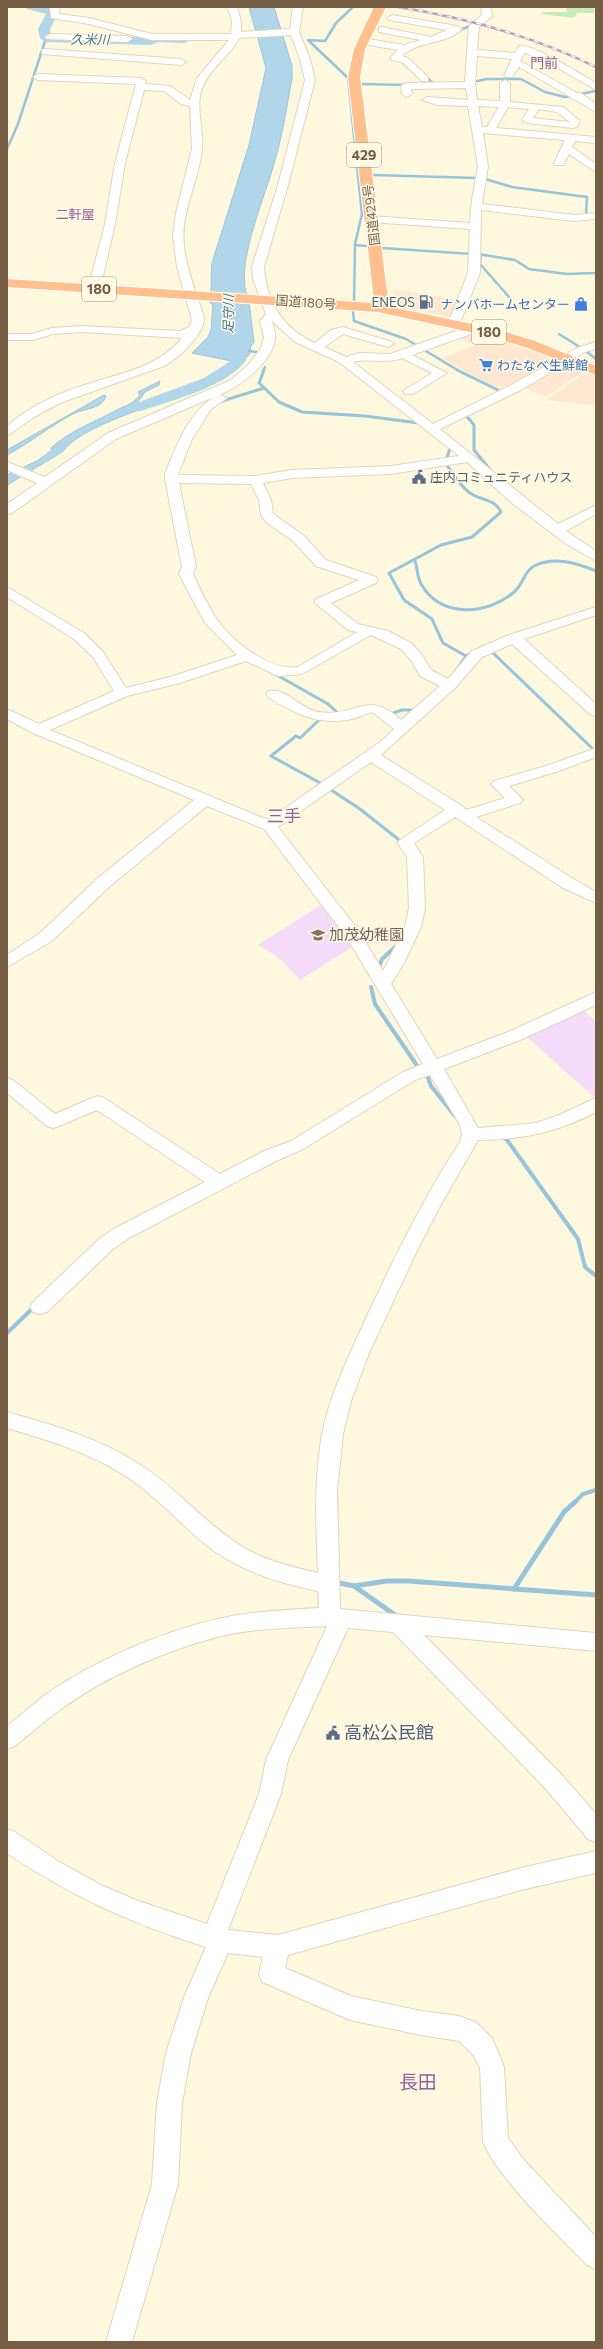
<svg xmlns="http://www.w3.org/2000/svg" width="603" height="2349" font-family="Commissioner,'Noto Sans JP',sans-serif">
<rect width="100%" height="100%" fill="#fef8de"/>
<g fill="#ffe7d1">
<polygon points="393,289 460,300 451,316 449,317 393,304"/>
<polygon points="472,332 537,351 559,359 505,391 466,372 441,358 476,345 458,337"/>
<polygon points="564,364 584,371 546,397 521,387"/>
<polygon points="587,372 596,376 596,405 546,400"/>
</g>
<g fill="#f4dbfa">
<polygon points="324,903 355,945 300,980 279,958 258,945"/>
<polygon points="584,1011 596,1021 596,1099 527,1037"/>
</g>
<polygon fill="#c6ecbc" points="568,7 594,7 595,10 594,13 577,13 574,18 541,14 544,12 569,12 566,10"/>
<g fill="#b1d6e9" stroke="#96c4db">
<path d="M249 7H274L292 66V78C287 105 283 133 275 160 266 195 237 258 246 293L248 294 254 342 251 346 250 353 242 363 192 353 208 337 211 330 213 305 209 302C213 290 210 276 212 263L249 145 266 68Z"/>
<path d="M160 381 159 385 145 392 137 403 139 405 160 397 168 399C138 411 80 428 62 452L7 485V475L37 461 52 450 51 448C69 431 95 422 117 410 127 405 133 404 140 395L138 392Z"/>
<path d="M104 395 106 396C102 409 86 408 75 413 49 426 32 442 7 455V450Z"/>
</g>
<g fill="none" stroke-linecap="round" stroke-linejoin="round">
<g stroke="#96c4db" stroke-width="2.5">
<polyline points="353,7 336,23 325,41 308,40 348,78 362,214 355,244 354,302"/>
<polyline points="458,31 472,25"/>
<polyline points="425,76 436,86"/>
<polyline points="473,82 487,79 521,79 545,92 565,97 596,91"/>
<polyline points="362,84 407,85"/>
<polyline points="7,149 18,124 46,38"/>
<polyline points="373,175 477,178"/>
<polyline points="485,179 512,187 587,197 586,215"/>
<polyline points="355,245 366,246"/>
<polyline points="382,248 472,254"/>
<polyline points="478,254 515,260 529,269 567,274 596,273"/>
<polyline points="481,254 480,264 509,297"/>
<polyline points="353,311 354,321 406,339 459,371"/>
<polyline points="559,334 578,346"/>
<polyline points="249,351 256,352"/>
<polyline points="587,352 596,359"/>
<polyline points="263,371 265,367"/>
</g>
<g stroke="#96c4db" stroke-width="3">
<polyline points="264,370 259,383 279,402 302,412 365,416 419,423"/>
<polyline points="457,370 502,392"/>
<polyline points="219,402 264,388"/>
<polyline points="464,413 474,425 474,450 492,472"/>
<polyline points="446,461 450,448 448,446"/>
<path d="M446 464C453 474 460 486 470 493 481 501 494 498 501 512L472 537 441 545 389 573 404 600 432 619 443 643 466 656 473 652"/>
<path d="M415 561C418 569 417 577 421 584 441 618 486 616 514 592 523 585 524 571 534 566 554 556 577 563 596 571"/>
<polyline points="490,650 596,752"/>
<polyline points="457,669 466,656"/>
<polyline points="275,674 328,704 340,715"/>
<polyline points="388,715 402,710 416,710"/>
<polyline points="322,784 271,756 296,736 300,738 319,720 324,719"/>
<polyline points="328,788 360,809 398,839 401,845"/>
</g>
<g stroke="#96c4db" stroke-width="4">
<polyline points="379,967 382,959 395,947"/>
<polyline points="371,987 375,1004 420,1070"/>
<polyline points="426,1072 431,1086 455,1116"/>
<polyline points="500,1136 507,1140 578,1239 585,1267 596,1276"/>
<polyline points="7,1333 34,1307"/>
<polyline points="574,1503 583,1494 596,1490"/>
</g>
<g stroke="#96c4db" stroke-width="5">
<polyline points="334,1582 354,1586 395,1615"/>
<polyline points="354,1586 387,1581 409,1581 596,1595"/>
<polyline points="514,1589 564,1512 575,1502"/>
</g>
<g fill="#b1d6e9" fill-rule="evenodd">
<path d="M25 7H46L57 10 59 12 50 29 51 35 149 37C156 33 186 33 191 39L185 43 158 42 151 45 46 42 40 38 38 29 46 14 27 9Z"/>
<path d="M228 331 235 335V344L247 359C228 387 172 400 141 411H131L128 408 131 405 204 378 232 360 221 345V335Z"/>
</g>
<defs>
<g id="minor">
<path d="M50 7H60L59 14 89 18 152 34H231L232 21 227 7H237L241 21V32L290 29 293 7H303L299 32 310 59 315 80 288 185 264 267C266 301 283 329 315 343L331 330 343 327 392 342 394 344 388 347 343 334 324 347 346 357 360 353 390 354 470 326H478L480 328 471 334 412 355 447 373 413 394H405L403 391 432 373 402 358C386 364 369 358 353 362L433 424 513 384 577 348 596 342V349L585 352 521 390 440 429 558 524 596 505V514L566 531 596 551V561L565 543 512 503 467 462 391 474 292 478 263 483 271 500 273 514 303 535 326 560 376 577 378 580 376 583 331 603 358 624 388 631 411 643 422 655 431 670 448 679 472 651 509 635 596 607V615L524 639 596 704V716L591 715 512 644 482 657 455 688 381 755 462 806 466 810 505 798 491 784 494 781 549 765 596 748V757L559 771 509 786 523 800 520 803 476 817 575 880 596 892V903L563 888 455 817 414 843 423 857 425 908 421 927 404 963 391 984 437 1059 508 1032 596 992V1005L520 1040 444 1069 478 1128 536 1123 559 1115 596 1098V1112C559 1132 520 1140 478 1140L439 1208 416 1253 369 1353 351 1401 343 1434 337 1491 340 1609 596 1633V1651L424 1635 561 1774 596 1814V1842L588 1839 545 1788 393 1632 348 1628 288 1760 281 1794 228 1930 278 1935 525 1867 596 1851V1873L525 1889 288 1955 285 1968 351 1996 421 2011 459 2016 477 2023 492 2038 504 2067 508 2138 524 2160 596 2237V2269L587 2265C556 2233 500 2181 483 2142L480 2068 474 2056 459 2041 421 2035 350 2020 262 1982 259 1974 263 1957 228 1953 209 1995 191 2053 182 2103 178 2184 132 2342H106L152 2184 157 2103 166 2053 185 1995 206 1947C133 1924 70 1896 7 1853V1829L15 1832 61 1863 101 1885 136 1900 207 1924 259 1794 266 1760 327 1626C292 1628 256 1628 222 1636 168 1649 104 1677 60 1710 44 1721 30 1734 15 1746L7 1749V1726C20 1716 32 1705 45 1695 95 1660 163 1631 222 1618 254 1611 287 1610 319 1608L318 1591C283 1584 247 1573 217 1553 184 1530 159 1497 124 1475 88 1452 48 1440 7 1428V1412C53 1425 99 1438 139 1464 173 1485 198 1516 231 1539 256 1558 287 1566 318 1573 316 1527 314 1480 322 1434 330 1393 350 1354 367 1316 395 1256 424 1197 460 1142L462 1134 460 1125 430 1075 415 1080 303 1149 276 1161 129 1238 113 1249 47 1312 40 1314 33 1312 30 1307 33 1302 99 1239 115 1228 205 1182 97 1110 59 1126 53 1128 47 1126 7 1093V1078L13 1080 55 1114 92 1098 98 1096 104 1098 220 1174 264 1151 291 1141 403 1072 423 1064 347 938 264 829 207 806 110 886 52 941 7 967V955L40 933 98 878 194 800 33 733 7 719V709L39 724 114 691 93 657 74 639 7 597V587L84 633 103 652 126 688 170 677 237 655 205 623 179 574 182 567 165 479V474C176 447 188 413 214 397L116 439 12 513 7 514V504L37 483 7 470V462L45 477 108 433 231 380 249 364 261 348 264 337 260 321 266 314 253 279 252 267 278 185 305 80 300 59 291 35 239 38C230 57 209 68 202 89 195 107 204 128 202 148 199 182 180 212 184 246 186 266 193 284 199 302 200 307 204 314 204 320 203 335 178 359 164 366L60 403 34 417 7 436V426C31 405 61 392 91 383 125 372 158 367 182 338L82 332 53 334 33 340H7V334H32L52 328 82 326 180 331 189 327 192 320 177 267 173 235 176 213 192 149 190 106 181 104 164 91 144 90 125 163 115 224 100 289 94 292 88 289 105 224 115 163 136 84 38 80 33 77 38 74 141 78 146 81 145 84 170 86 190 100 197 78 229 40H152L89 24 51 18ZM272 321 295 342 339 362 459 456 391 466 292 470 255 476 178 475 191 441 211 409 227 398 220 395C240 386 272 363 275 339 276 333 273 327 272 321ZM179 483 251 484 259 500 261 515 267 523 293 541 316 566 359 580 316 599 314 602 348 630 357 632 298 667C271 672 230 640 216 618 207 604 200 589 193 574L196 567ZM371 635 401 649 411 660 420 676 440 686 401 720C366 688 357 718 318 712 301 709 285 687 268 691L266 694 268 697C295 714 319 726 352 719 359 717 365 714 372 712L394 729 380 742 268 820 50 730 127 696 180 683 246 661 278 676 302 674ZM371 762 445 810 397 842 407 857 409 908 405 927 383 971 359 931 278 827Z"/>
<path d="M481 7H491L492 16 479 27 477 50 515 53 519 46C532 43 582 75 596 83V90L551 64 525 53 520 61 575 92 582 94 596 104V112L519 67 512 77H506L504 75 512 59 477 56 475 85 477 100 500 101V83L505 80 510 83V102L563 107 580 121 577 127 573 128 527 123 522 120 529 109 508 107 496 128 596 137V143L575 141 572 147 596 164V172L569 154 563 165H555L554 163 565 140 483 133 488 166 482 204 574 215 596 213V219L574 221 481 210 480 273 460 323 454 326 448 323 468 273 470 229 370 222 365 219 370 216 470 223 471 206 478 166 468 106 437 105 422 100 427 97 468 100 466 88 411 89 412 94 407 97 402 94 401 86 406 83 465 82 469 26 482 15ZM478 106 499 107 487 127H482ZM539 109 557 112 570 122 533 118Z"/>
<path d="M392 15 457 26 462 29C448 44 417 41 402 56L408 58 428 77V81H422L402 62 392 60 390 58 398 50 362 44 357 41 362 38 404 45 421 40 379 32V28L382 27 431 37 447 30 389 20 387 18Z"/>
<polygon points="50,34 127,36 132,39 127,42 47,39 45,37"/>
<polygon points="45,49 181,59 186,62 181,65 42,54 42,50"/>
</g>
<polygon id="highway" points="374,7 386,7 365,49 360,77 388,300 386,306 496,329 535,341 596,366 596,375 525,347 488,336 378,312 7,287 7,279 373,303 374,300 348,77 354,49"/>
</defs>
<use href="#minor" stroke="#e3d4b9" stroke-width="2"/>
<use href="#highway" stroke="#fff" stroke-width="2"/>
<use href="#minor" fill="#fff" fill-rule="evenodd"/>
<use href="#highway" fill="#ffc08e" fill-rule="evenodd"/>
<defs>
<path id="rail" d="M398 7C468 18 533 36 596 67"/>
</defs>
<use href="#rail" stroke="#bb9dc7" stroke-width="2.5"/>
<use href="#rail" stroke="#fffae6" stroke-width="1.5" stroke-dasharray="5" stroke-linecap="butt"/>
</g>
<defs>
<symbol id="fuel-bare" viewBox="-9 -9 18 18"><path d="M-5.5-6h7V0h2V4h1.3V-2.5L3-4.5l.8-.8L6-3V5H2.5V1h-1V6h-7ZM-4.2-4.7v3.2H.2V-4.7Z" fill="#5c6f8a" stroke="#fffae6" stroke-width="2.5" paint-order="stroke"/></symbol>
<symbol id="shop-bare" viewBox="-9 -9 18 18"><path d="M-5-2.5h2.3a2.7 3.5 0 0 1 5.4 0H5L5.5 6h-11ZM-1.5-2.5h3a1.5 2.3 0 0 0-3 0Z" fill="#3f7fe0" stroke="#fffae6" stroke-width="2.5" paint-order="stroke"/></symbol>
<symbol id="supermarket-bare" viewBox="-9 -9 18 18"><path d="M-6-5.5h2.5l.6 2H6L4.5 2H-2.5L-4.4-4H-6ZM-1.5 3.2a1.3 1.3 0 1 0 .1 0ZM3 3.2a1.3 1.3 0 1 0 .1 0Z" fill="#3f7fe0" stroke="#fffae6" stroke-width="2.5" paint-order="stroke"/></symbol>
<symbol id="civic-bare" viewBox="-9 -9 18 18"><path d="M-.6-6.5H3V-4.5H.6V-3L4-1V1h2V6H-6V1h2V-1L-.6-3ZM-1.2 2.5V6h2.4V2.5Z" fill="#5c6f8a" stroke="#fffae6" stroke-width="2.5" paint-order="stroke"/></symbol>
<symbol id="school-bare" viewBox="-9 -9 18 18"><path d="M0-5L7-2L0 1L-7-2ZM-4 1L0 2.5L4 1V4Q0 6-4 4Z" fill="#8d6e63" stroke="#fffae6" stroke-width="2.5" paint-order="stroke"/></symbol>
</defs>
<g fill-rule="evenodd">
<use href="#fuel-bare" x="416" y="292" width="20" height="20"/>
<use href="#shop-bare" x="571" y="294" width="20" height="20"/>
<use href="#supermarket-bare" x="476" y="355" width="20" height="20"/>
<use href="#civic-bare" x="409" y="467" width="20" height="20"/>
<use href="#school-bare" x="308" y="925" width="20" height="20"/>
<use href="#civic-bare" x="323" y="1723" width="20" height="20"/>
</g>
<g text-anchor="middle" stroke-width="3" stroke-linejoin="round" paint-order="stroke">
<g font-size="13" font-style="italic" fill="#3f7593" stroke="#fffae6">
<text transform="translate(90 39) rotate(1)" y="5">久米川</text>
<text transform="translate(228 314) rotate(-89)" y="5">足守川</text>
</g>
<g font-size="13" fill="#915f9a" stroke="#fffae6">
<text x="75" y="219">二軒屋</text>
</g>
<g font-size="13" fill="#765f44" stroke="#fffae6">
<text transform="translate(371 215) rotate(-97)" y="5">国道429号</text>
<text transform="translate(306 302) rotate(4)" y="5">国道180号</text>
</g>
<g font-size="13" fill="#4e5e75" stroke="#fffae6" text-anchor="end">
<text x="415" y="307">ENEOS</text>
<text x="430" y="482" text-anchor="start">庄内コミュニティハウス</text>
</g>
<g font-size="13" fill="#366cbe" stroke="#fffae6" text-anchor="end">
<text x="570" y="309">ナンバホームセンター</text>
<text x="497" y="370" text-anchor="start">わたなべ生鮮館</text>
</g>
<g font-size="14" fill="#915f9a" stroke="#fffae6">
<text x="544" y="68">門前</text>
</g>
<g fill="#fffae6" stroke="#9f8e75" stroke-width="1">
<rect x="347" y="143" width="34" height="24" rx="3"/>
<rect x="82" y="277" width="34" height="24" rx="3"/>
<rect x="472" y="320" width="34" height="24" rx="3"/>
</g>
<g font-size="14" font-weight="bold" fill="#765f44">
<text x="364" y="160">429</text>
<text x="99" y="294">180</text>
<text x="489" y="337">180</text>
</g>
<g font-size="15" fill="#785e54" stroke="#fffae6" text-anchor="start">
<text x="329" y="940">加茂幼稚園</text>
</g>
<g font-size="17" fill="#915f9a" stroke="#fffae6">
<text x="284" y="822">三手</text>
</g>
<g font-size="18" fill="#4e5e75" stroke="#fffae6" text-anchor="start">
<text x="344" y="1739">高松公民館</text>
</g>
<g font-size="19" fill="#915f9a" stroke="#fffae6">
<text x="418" y="2089">長田</text>
</g>
</g>
<rect width="603" height="2349" fill="none" stroke="#765f44" stroke-width="16"/>
</svg>
